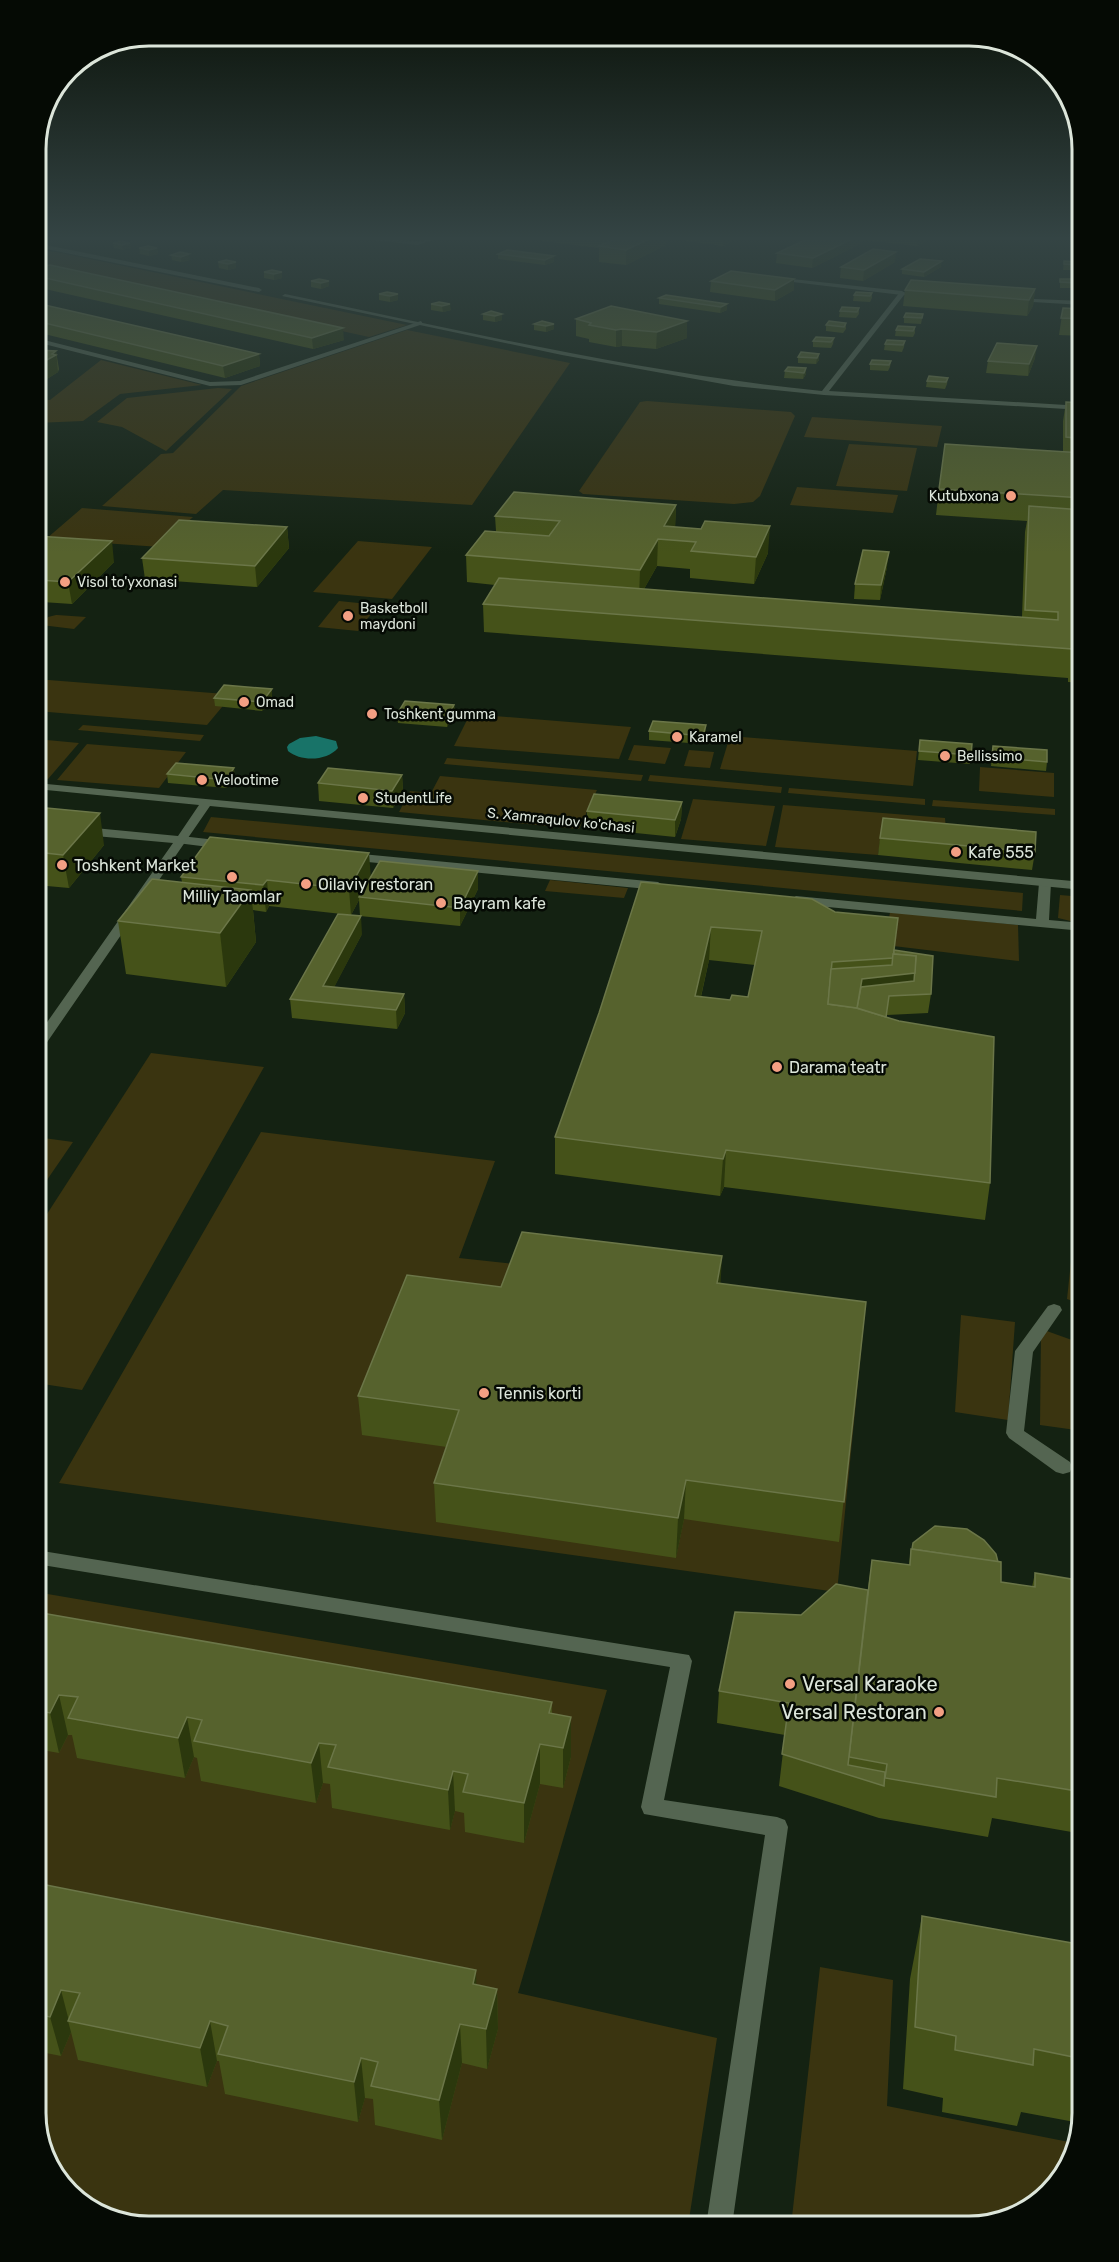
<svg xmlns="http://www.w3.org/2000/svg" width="1119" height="2262" font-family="Rubik,sans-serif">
<rect width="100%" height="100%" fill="#142212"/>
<g fill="#3a3410">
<polygon points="36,250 56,252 407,325 369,337 60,269 36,279"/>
<polygon points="407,330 570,363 472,505 223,490 196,514 102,506 161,454 173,453 241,386"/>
<polygon points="101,360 202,385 120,394 83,421 36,423 36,399 50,400"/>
<polygon points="218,388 232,389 166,451 122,427 97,422 127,398"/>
<polygon points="647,401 791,412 795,416 760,496 753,502 734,504 583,494 579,491 640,402"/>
<polygon points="812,417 942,426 937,447 804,437"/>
<polygon points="849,444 917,448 907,491 836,486"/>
<polygon points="797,487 898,495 893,513 790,505"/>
<polygon points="82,508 193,517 160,547 46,539"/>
<polygon points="358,541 432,547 392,599 313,592"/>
<polygon points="339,601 378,605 358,631 318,627"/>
<polygon points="56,615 57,615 86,617 74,629 41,625 48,617"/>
<polygon points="36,679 225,694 222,707 207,725 36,711"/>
<polygon points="470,714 631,727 619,759 454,746"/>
<polygon points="83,725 204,735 200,741 78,730"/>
<polygon points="730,736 917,751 913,786 720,769"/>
<polygon points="36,739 79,743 48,779 36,778"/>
<polygon points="87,744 186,752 159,788 57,780"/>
<polygon points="634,745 671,748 665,764 628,760"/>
<polygon points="689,750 714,752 710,768 684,766"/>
<polygon points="447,758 643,775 641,781 444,764"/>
<polygon points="980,767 1054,773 1054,797 979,791"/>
<polygon points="650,775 782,787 781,793 648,781"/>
<polygon points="440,776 597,790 579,829 399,812 410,791 431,793"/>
<polygon points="789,788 925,799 925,805 788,793"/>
<polygon points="693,799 775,806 766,846 681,839"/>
<polygon points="933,800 1055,809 1055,815 932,806"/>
<polygon points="783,805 945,818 947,841 881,835 878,855 775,847"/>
<polygon points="211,817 1023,893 1022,911 203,832"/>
<polygon points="550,880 628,888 624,898 545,891"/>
<polygon points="1060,895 1083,897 1083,924 1058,918"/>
<polygon points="890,912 1018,925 1019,961 885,945"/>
<polygon points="1071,929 1083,931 1083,1127 1076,1126"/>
<polygon points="151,1053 264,1067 82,1390 36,1383 36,1231"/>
<polygon points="261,1132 495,1161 459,1258 866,1302 837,1592 59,1483"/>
<polygon points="36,1137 73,1142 36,1196"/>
<polygon points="1076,1174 1083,1175 1083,1305 1067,1299 1073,1243"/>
<polygon points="961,1315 1015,1322 1008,1420 955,1412"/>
<polygon points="1044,1330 1083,1344 1083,1431 1040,1425 1041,1334"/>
<polygon points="36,1592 607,1690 518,1993 717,2038 688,2226 142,2226 81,2203 44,2156 36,2113"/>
<polygon points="820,1967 893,1980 887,2106 1074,2143 1064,2176 1013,2218 970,2226 791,2226"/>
</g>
<path fill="#187368" d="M316 736 336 741 338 748C327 761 301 762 288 751L287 747 289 744 300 738Z"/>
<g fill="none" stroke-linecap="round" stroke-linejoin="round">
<g fill="#546551" fill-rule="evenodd">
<polygon points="36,238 43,238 36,240"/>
<polygon points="354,238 418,241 439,238 418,245"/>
<polygon points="774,277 902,291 905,293 902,295 776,280"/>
<polygon points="421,321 423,324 241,385 210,386 36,342 36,338 210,382 240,381"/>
<polygon points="181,836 225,841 231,845 225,849 177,843 175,840"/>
<polygon points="351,853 658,882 664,886 658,890 347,860 347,854"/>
<polygon points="1045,879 1051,883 1049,920 1083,923 1083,931 796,904 790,900 796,896 1036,919 1039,883"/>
<polygon points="1054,1304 1060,1306 1062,1310 1033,1352 1024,1431 1070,1462 1072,1467 1070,1472 1063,1474 1056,1472 1009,1438 1006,1433 1015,1351 1048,1306"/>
</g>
<g fill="#546551" fill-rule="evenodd">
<polygon points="36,243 259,288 262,290 259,292 36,247"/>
<path d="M900 292 927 294 904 295 829 391 1083 406V410L824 395 734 386 562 355 282 296 285 294C463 331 641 373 822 391Z"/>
<polygon points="1012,298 1083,301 1083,305 1014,301"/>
<polygon points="36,783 1083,882 1083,890 210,806 41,1051 36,1052 36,1038 173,843 84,835 78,831 84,827 178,836 199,805 36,789"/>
<polygon points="36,1550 689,1655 692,1661 664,1800 777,1817 785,1820 788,1827 732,2226 706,2226 765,1835 644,1814 641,1807 670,1667 36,1564"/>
</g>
</g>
<g fill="#455219" fill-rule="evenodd">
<polygon points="62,238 79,238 79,239 71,241 62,239"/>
<polygon points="541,238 666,238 666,245 626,265 599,262 599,248 541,241"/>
<polygon points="686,238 739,238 723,246 686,241"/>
<polygon points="809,238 925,238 925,242 917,246 863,240 862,243 812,268 776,263 777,253"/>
<polygon points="121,241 131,248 123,250 114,248 113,243"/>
<polygon points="139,248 157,248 158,254 149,256 140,254"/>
<polygon points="507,250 554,262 545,265 498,259 498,254"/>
<polygon points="180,252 190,260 181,262 172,260 171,255"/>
<polygon points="1064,261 1078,262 1078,270 1063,270"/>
<polygon points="218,262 236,262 236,268 228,270 219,268"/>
<polygon points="895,262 863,281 840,278 841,267"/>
<polygon points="941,267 924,277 902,274 902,269"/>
<polygon points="36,268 344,340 313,349 36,287"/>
<polygon points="272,270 282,278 274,280 264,278 264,272"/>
<polygon points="319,279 329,286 321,289 311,287 311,281"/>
<polygon points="1060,279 1075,283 1075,288 1060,288"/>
<polygon points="711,281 794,290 775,301 710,292"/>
<polygon points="1035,289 1033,306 1027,316 903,306 905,290"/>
<polygon points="872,293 872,298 870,302 853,301 854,295"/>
<polygon points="379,294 398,294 398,300 390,302 379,300"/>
<polygon points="659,298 727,304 727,310 720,313 659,304"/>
<polygon points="439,302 451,310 443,312 431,310 431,304"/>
<polygon points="36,303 259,354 260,366 225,378 36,332"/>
<polygon points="859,308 859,314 856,318 839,317 840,311"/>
<polygon points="1063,308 1083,309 1083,336 1059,335"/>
<polygon points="483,314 502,314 502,320 495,322 483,320"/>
<polygon points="923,314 921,324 904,323 904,317"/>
<polygon points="576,319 687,321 687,338 656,349 622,346 616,347 589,342 589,339 576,336"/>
<polygon points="846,323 846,329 843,333 826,331 826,325"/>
<polygon points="534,324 554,324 554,329 546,332 534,330"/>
<polygon points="915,327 915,333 913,337 895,336 896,330"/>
<polygon points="834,338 833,344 831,348 813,347 813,341"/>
<polygon points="905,341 904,347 902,352 884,350 885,344"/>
<polygon points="36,350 56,351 59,369 58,372 39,384 36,384"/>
<polygon points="819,354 819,360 816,364 798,363 798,357"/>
<polygon points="1035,358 1028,376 986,373 988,361"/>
<polygon points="891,361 890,367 888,371 870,370 870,364"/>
<polygon points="806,368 806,374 803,379 784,378 785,371"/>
<polygon points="948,378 947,384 945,389 926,387 927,381"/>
<polygon points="1066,402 1083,403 1083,683 1068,682 1068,678 484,632 483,604 495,585 467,582 466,555 496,531 495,516 676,505 675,527 768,553 754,584 690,578 690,569 657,566 644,589 1022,617 1025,532 1027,521 936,515 939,489 1063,452 1063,421"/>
<polygon points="287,527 289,548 257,587 145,579 142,558"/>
<polygon points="36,536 114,562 72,604 42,602 36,604"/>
<polygon points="887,567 880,600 854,599 855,584"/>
<polygon points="214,698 272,698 262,711 215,706"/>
<polygon points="454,705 455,713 447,727 398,723 397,714"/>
<polygon points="649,731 706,733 703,744 649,740"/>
<polygon points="920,740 972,744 970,764 918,760"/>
<polygon points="993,746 1047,762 1046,771 991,766"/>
<polygon points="167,774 235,776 227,788 168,783"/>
<polygon points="402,775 403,792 393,808 319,801 318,783"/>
<polygon points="682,802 681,819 675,837 587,828 587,811"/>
<polygon points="36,807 104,845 69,888 36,885"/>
<polygon points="880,838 1035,852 1032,870 878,855"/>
<polygon points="478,871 478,889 460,926 360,916 359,900 351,915 269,906 266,912 253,910 256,942 226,987 126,974 118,921 182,882 181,877 370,877"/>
<path d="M641 882 835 912 898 918 894 950 931 994 928 1013 887 1015V1018L990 1183 985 1220 724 1187 720 1196 555 1174V1137L599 1013ZM709 960 755 965 748 997 730 1000 701 997Z"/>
<polygon points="362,934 334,987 404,994 405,1013 397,1029 292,1018 290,999"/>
<polygon points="721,1284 866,1302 839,1542 684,1519 676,1558 436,1522 434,1483 447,1447 362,1435 358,1396 501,1287"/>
<polygon points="911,1549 1001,1582 1032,1587 1035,1573 1083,1581 1083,1834 992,1818 988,1837 879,1818 779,1786 785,1735 717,1723 719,1691 801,1615 867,1595 872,1560 909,1565"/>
<polygon points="36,1612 552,1702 552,1714 571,1717 571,1757 563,1788 540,1784 524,1843 465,1832 464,1813 455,1811 450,1830 332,1808 330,1784 323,1783 316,1803 201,1781 197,1758 194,1757 185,1778 77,1758 72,1735 68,1735 59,1753 36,1749"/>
<polygon points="36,1883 476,1970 476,1985 497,1989 498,2029 487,2069 462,2063 442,2140 375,2125 373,2099 365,2098 358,2122 225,2094 219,2061 217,2061 207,2087 78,2060 71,2032 61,2056 36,2051"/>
<polygon points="922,1916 1083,1945 1083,2113 1080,2123 1021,2112 1017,2126 942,2112 943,2098 903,2089 910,1979"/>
</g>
<g fill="#2b380d">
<polygon points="70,238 79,238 79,239 71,241"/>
<polygon points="651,238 666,238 666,245 626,265 626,250"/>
<polygon points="723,238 739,238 723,246"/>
<polygon points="854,238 863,238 862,243 812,268 813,258"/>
<polygon points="918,238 925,238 925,242 917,246"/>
<polygon points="130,243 131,248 123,250 122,245"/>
<polygon points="157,248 158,254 149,256 149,250"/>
<polygon points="896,252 895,262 863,281 864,270"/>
<polygon points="189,254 190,260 181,262 181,257"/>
<polygon points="554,256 554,262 545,265 545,260"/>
<polygon points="942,261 941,267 924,277 924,272"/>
<polygon points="236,262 236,268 228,270 228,264"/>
<polygon points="282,272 282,278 274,280 274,274"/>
<polygon points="794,279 794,290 775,301 775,290"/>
<polygon points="329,281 329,286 321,289 321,283"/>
<polygon points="1035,289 1033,306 1027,316 1029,300"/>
<polygon points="398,294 398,300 390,302 390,296"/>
<polygon points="450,304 451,310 443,312 442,306"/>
<polygon points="727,304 727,310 720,313 721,307"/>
<polygon points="502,314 502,320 495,322 495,316"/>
<polygon points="687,321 687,338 656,349 657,332"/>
<polygon points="554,324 554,329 546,332 546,326"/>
<polygon points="343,328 344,340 313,349 312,338"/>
<polygon points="622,329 622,346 616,347 616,330"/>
<polygon points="1037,346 1035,358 1028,376 1029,364"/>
<polygon points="56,351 58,372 39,384 36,366"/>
<polygon points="259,354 260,366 225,378 223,366"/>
<polygon points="819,354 819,360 816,364 817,358"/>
<polygon points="806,368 806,374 803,379 804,373"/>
<polygon points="676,505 675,531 664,526"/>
<polygon points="770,526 768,553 754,584 756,557"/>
<polygon points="287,527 289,548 257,587 255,566"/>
<polygon points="658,539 657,566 639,598 640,570"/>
<polygon points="112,541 114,562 72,604 68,582"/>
<polygon points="889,552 887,567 880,600 881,585"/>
<polygon points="39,580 42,602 36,604 36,581"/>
<polygon points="272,689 272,698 262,711 262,702"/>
<polygon points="454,705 455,713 447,727 447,718"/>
<polygon points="706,725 706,733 703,744 703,736"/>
<polygon points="234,768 235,776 227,788 226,780"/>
<polygon points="402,775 403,792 393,808 392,791"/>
<polygon points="682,802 681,819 675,837 675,820"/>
<polygon points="100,813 104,845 69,888 63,855"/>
<polygon points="369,853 371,879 359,897 359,900 351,915 349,889"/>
<polygon points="478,871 478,889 460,926 460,908"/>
<polygon points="267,880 269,906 266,912 263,885"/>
<polygon points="251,890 256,942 226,987 220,933"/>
<polygon points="361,916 362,934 326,1003 323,986"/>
<polygon points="898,918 894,951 915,973 912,995 889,996 882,1052 856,1024 862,979 891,976"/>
<polygon points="711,927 709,960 693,1031 695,996"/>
<polygon points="404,994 405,1013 397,1029 396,1010"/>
<polygon points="726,1150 724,1187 720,1196 723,1159"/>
<polygon points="722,1256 720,1294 717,1283"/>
<polygon points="686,1480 684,1519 676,1558 678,1518"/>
<polygon points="59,1695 68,1735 59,1753 50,1713"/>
<polygon points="187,1717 194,1757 185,1778 178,1738"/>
<polygon points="571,1717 571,1757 563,1788 563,1748"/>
<polygon points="319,1743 323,1783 316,1803 311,1763"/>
<polygon points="540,1744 540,1784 524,1843 524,1803"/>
<polygon points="453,1771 455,1811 450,1830 448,1790"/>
<polygon points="476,1970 477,2010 473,1984"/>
<polygon points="497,1989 498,2029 487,2069 486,2029"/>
<polygon points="61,1990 69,2021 68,2021 71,2032 61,2056 50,2017"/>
<polygon points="210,2021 217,2061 207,2087 200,2048"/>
<polygon points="460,2024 462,2063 442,2140 439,2100"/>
<polygon points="361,2058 365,2098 358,2122 354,2082"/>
</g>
<g fill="#56622d" stroke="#6b7648" stroke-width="1.5" fill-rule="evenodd">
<polygon points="618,238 651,238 626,250 599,246"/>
<polygon points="809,238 854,238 813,258 777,253"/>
<polygon points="121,241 130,243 122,245 113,243"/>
<polygon points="148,246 157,248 149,250 139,248"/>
<polygon points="873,249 896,252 864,270 841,267"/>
<polygon points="507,250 554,256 545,260 498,254"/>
<polygon points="180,252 189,254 181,257 171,255"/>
<polygon points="920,259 942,261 924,272 902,269"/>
<polygon points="226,260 236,262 228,264 218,262"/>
<polygon points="1064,261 1078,262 1078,265 1064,264"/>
<polygon points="50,265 343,328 312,338 36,276 36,268"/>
<polygon points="272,270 282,272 274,274 264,272"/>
<polygon points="731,271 794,279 775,290 711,281"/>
<polygon points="319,279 329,281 321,283 311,281"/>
<polygon points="1060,279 1075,279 1075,283 1060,282"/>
<polygon points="911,280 1035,289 1029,300 905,290"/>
<polygon points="387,292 398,294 390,296 379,294"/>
<polygon points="856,292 872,293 870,296 854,295"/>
<polygon points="666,295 727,304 721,307 659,298"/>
<polygon points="439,302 450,304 442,306 431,304"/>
<polygon points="36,303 259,354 223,366 36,321"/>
<polygon points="611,306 687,321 657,332 622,329 616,330 589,325 591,323 576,319"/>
<polygon points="842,307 859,308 857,312 840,311"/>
<polygon points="1063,308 1083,309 1083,319 1061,318"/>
<polygon points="491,311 502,314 495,316 483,314"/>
<polygon points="906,313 923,314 922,318 904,317"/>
<polygon points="542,321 554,324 546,326 534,324"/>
<polygon points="829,321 846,323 844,327 826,325"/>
<polygon points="898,326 915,327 913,331 896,330"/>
<polygon points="816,337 834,338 831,342 813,341"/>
<polygon points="887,340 905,341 903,345 885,344"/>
<polygon points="997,343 1037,346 1029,364 988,361"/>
<polygon points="36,350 56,351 52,354 56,355 36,366"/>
<polygon points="801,352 819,354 817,358 798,357"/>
<polygon points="872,360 891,361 889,365 870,364"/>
<polygon points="788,367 806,368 804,373 785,371"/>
<polygon points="929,376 948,378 946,382 927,381"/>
<polygon points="1066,402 1083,403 1083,439 1066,437"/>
<polygon points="945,444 1083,453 1083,498 939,489"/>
<polygon points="514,492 676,505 664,526 701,529 705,521 770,526 756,557 691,551 696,542 658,539 640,570 466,555 485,531 549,536 560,521 495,516"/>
<polygon points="1029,506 1083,510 1083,654 1072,653 1072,649 483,604 499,578 1058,620 1058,612 1025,610"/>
<polygon points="179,520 287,527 255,566 142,558"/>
<polygon points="36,536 112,541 68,582 39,580 36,581"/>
<polygon points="863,550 889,552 881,585 855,584"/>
<polygon points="224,685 272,689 262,702 214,698"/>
<polygon points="405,701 454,705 447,718 397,714"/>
<polygon points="653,721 706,725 703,736 649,731"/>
<polygon points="920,740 972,744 971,755 919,751"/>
<polygon points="993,746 1047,750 1047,762 992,757"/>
<polygon points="176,763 234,768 226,780 167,774"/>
<polygon points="328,768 402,775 392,791 318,783"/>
<polygon points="594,794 682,802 675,820 587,811"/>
<polygon points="36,807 100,813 63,855 36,852"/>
<polygon points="883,818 1036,832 1035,852 880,838"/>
<polygon points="210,837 369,853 349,889 267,880 263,885 181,877"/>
<polygon points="380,861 478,871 460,908 359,897"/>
<polygon points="152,879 251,890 220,933 118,921"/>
<path d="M641 882 812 899 835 912 898 918 893 958 832 962 828 1004 856 1008 899 1021 994 1037 990 1183 726 1150 723 1159 555 1137 599 1013ZM711 927 762 931 748 997 732 995 730 1000 695 996Z"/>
<polygon points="338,914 361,916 323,986 404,994 396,1010 290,999"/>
<polygon points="894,950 933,956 931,994 889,996 886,1017 857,1008 861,987 914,981 916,956 894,954"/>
<polygon points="893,954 916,956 915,973 862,979 857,1008 828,1004 831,969 892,965"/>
<polygon points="522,1232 722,1256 717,1283 866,1302 844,1502 686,1480 678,1518 434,1483 459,1410 358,1396 407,1275 501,1287"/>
<polygon points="935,1526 967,1529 984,1540 996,1554 998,1562 912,1549 913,1543"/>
<polygon points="911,1549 1001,1562 1001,1582 1035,1587 1035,1573 1083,1581 1083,1595 1082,1595 1079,1607 1077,1749 1083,1750 1083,1792 997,1778 996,1797 885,1778 887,1764 849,1757 872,1560 910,1565"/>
<polygon points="836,1584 868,1590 848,1765 885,1772 884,1786 782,1754 789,1703 719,1691 735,1612 801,1615"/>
<polygon points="1082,1595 1083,1595 1083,1737 1080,1737"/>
<polygon points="36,1612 552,1702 549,1713 571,1717 563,1748 540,1744 524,1803 463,1792 468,1774 453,1771 448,1790 328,1767 336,1745 319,1743 311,1763 194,1741 202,1720 187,1717 178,1738 68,1718 78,1697 59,1695 50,1713 36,1710"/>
<polygon points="36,1883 476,1970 473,1984 497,1989 486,2029 460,2024 439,2100 371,2086 378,2062 361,2058 354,2082 218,2054 228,2026 210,2021 200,2048 68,2021 80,1993 61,1990 50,2017 36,2014"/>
<polygon points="922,1916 1083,1945 1083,2059 1034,2049 1033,2065 955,2050 956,2036 915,2027"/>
</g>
<linearGradient id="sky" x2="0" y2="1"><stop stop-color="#0b130a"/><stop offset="0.43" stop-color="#344444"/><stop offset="1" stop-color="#344444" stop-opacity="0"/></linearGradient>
<rect width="1119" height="554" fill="url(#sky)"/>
<g fill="#f39f83" stroke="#050a04" stroke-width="2">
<circle cx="1011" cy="496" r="6"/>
<circle cx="65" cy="582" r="6"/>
<circle cx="348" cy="616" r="6"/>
<circle cx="244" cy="702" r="6"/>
<circle cx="372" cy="714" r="6"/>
<circle cx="677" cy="737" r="6"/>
<circle cx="945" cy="756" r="6"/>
<circle cx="202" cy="780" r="6"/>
<circle cx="363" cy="798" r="6"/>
<circle cx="956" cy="852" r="6"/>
<circle cx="62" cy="865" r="6"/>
<circle cx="232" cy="877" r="6"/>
<circle cx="306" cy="884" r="6"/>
<circle cx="441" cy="903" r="6"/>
<circle cx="777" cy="1067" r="6"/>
<circle cx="484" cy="1393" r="6"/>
<circle cx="790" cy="1684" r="6"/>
<circle cx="939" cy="1712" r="6"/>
</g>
<g text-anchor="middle" stroke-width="5" stroke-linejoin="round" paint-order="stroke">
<g font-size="14" fill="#dce5da" stroke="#050a04" text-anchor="start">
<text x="999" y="501" text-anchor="end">Kutubxona</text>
<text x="77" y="587">Visol to'yxonasi</text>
<text x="360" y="613">Basketboll<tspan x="360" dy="16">maydoni</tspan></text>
<text x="256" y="707">Omad</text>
<text x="384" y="719">Toshkent gumma</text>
<text x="689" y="742">Karamel</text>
<text x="957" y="761">Bellissimo</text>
<text x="214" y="785">Velootime</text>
<text x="375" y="803">StudentLife</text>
</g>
<g font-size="14" fill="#dce5da" stroke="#050a04">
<text transform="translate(561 820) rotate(6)" y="5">S. Xamraqulov ko'chasi</text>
</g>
<g font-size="16" fill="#dce5da" stroke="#050a04" text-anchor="start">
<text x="968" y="858">Kafe 555</text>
<text x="74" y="871">Toshkent Market</text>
<text x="318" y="890">Oilaviy restoran</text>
<text x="232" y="902" text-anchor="middle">Milliy Taomlar</text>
<text x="453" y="909">Bayram kafe</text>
<text x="789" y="1073">Darama teatr</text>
<text x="496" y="1399">Tennis korti</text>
</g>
<g font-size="20" fill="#dce5da" stroke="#050a04" text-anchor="start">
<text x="802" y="1691">Versal Karaoke</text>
<text x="927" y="1719" text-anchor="end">Versal Restoran</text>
</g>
</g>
<path d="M0 0H1119V2262H0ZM149 46H969A103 103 0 0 1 1072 149V2113A103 103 0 0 1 969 2216H149A103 103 0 0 1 46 2113V149A103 103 0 0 1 149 46Z" fill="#050a04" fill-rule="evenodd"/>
<path fill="none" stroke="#dce5da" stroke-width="3" d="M149 46H969A103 103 0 0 1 1072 149V2113A103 103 0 0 1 969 2216H149A103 103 0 0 1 46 2113V149A103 103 0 0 1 149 46Z"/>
</svg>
